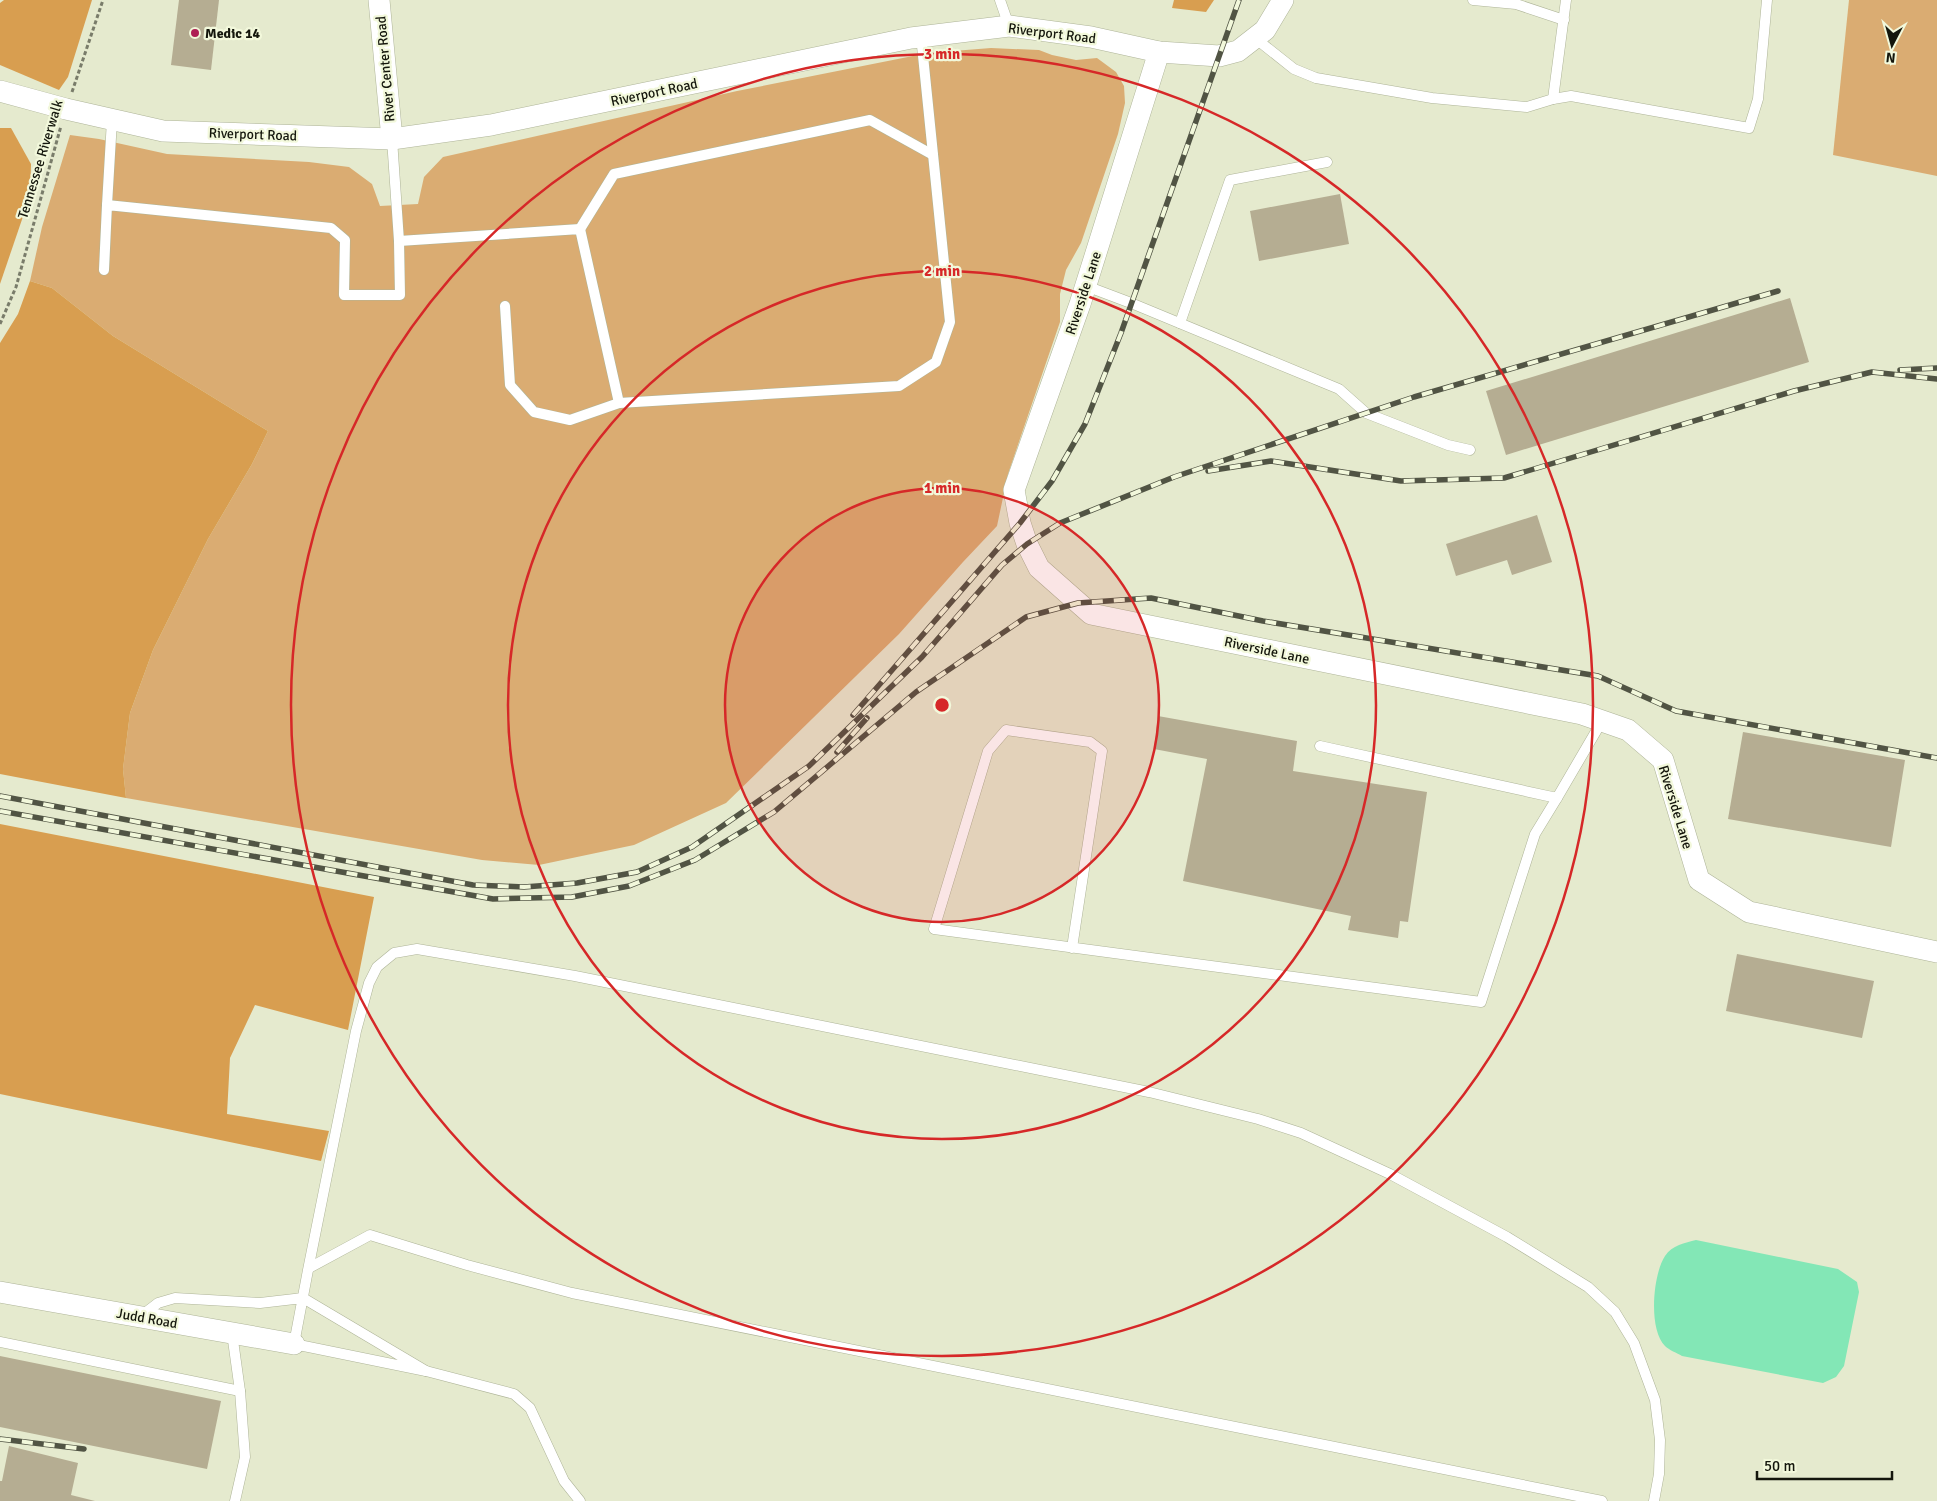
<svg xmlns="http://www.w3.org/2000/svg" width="1937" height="1501" font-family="Signika,sans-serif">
<rect width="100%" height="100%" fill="#e5eace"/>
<g fill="#daac72">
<polygon points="1849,0 1937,0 1937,176 1833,155"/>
<polygon points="991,48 1039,50 1052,55 1076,60 1097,58 1116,72 1124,86 1125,103 1118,134 1081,243 1066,270 1060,294 1060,322 1008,474 997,526 963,562 899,634 726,803 634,845 539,865 482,860 126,798 123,769 130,713 153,650 208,539 252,464 268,431 113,336 52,288 30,281 42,227 70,135 99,139 167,154 309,162 349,167 372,184 380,206 418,204 424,177 443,157 737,91 928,53"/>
</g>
<g fill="#d89e50">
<polygon points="4,0 92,0 68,77 59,90 0,65 0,3"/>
<polygon points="1174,0 1214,0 1206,12 1172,8"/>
<polygon points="0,128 11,128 31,164 30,196 0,284"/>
<polygon points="30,281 52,288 113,336 268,431 252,464 208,539 153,650 130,713 123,769 126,798 0,774 0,343 18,314"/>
<polygon points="0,824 374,897 348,1030 255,1005 230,1058 227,1114 329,1131 321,1161 0,1094"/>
</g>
<path fill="#83e7b6" d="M1696 1240 1838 1269 1857 1282 1859 1292 1844 1366 1836 1377 1823 1383 1682 1356C1677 1353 1669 1350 1665 1346 1648 1329 1653 1274 1665 1256 1672 1245 1685 1243 1696 1240Z"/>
<g fill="#b5ad92">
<polygon points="179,0 219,0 211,70 171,65"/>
<polygon points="1340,194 1349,244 1259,261 1250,211"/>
<polygon points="1790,298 1809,362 1506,455 1486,391"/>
<polygon points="1537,515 1552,562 1512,575 1507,560 1456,576 1446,544"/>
<polygon points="1158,716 1297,741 1293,771 1427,792 1408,922 1400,921 1398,938 1348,930 1351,916 1183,881 1207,759 1154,749"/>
<polygon points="1743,732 1905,760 1891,847 1728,819"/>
<polygon points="1737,954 1874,981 1862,1038 1726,1011"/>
<polygon points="0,1356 221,1401 207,1469 0,1427"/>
<polygon points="9,1446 78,1463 71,1495 95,1501 0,1501 0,1481 2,1481"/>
</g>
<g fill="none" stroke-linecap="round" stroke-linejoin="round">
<defs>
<g id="service">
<polyline points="1000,0 1009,26"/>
<polyline points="1473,0 1516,4 1564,20"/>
<polyline points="1255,38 1294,69 1316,78 1432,98 1527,107 1553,99 1571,96 1749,128 1758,99 1767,0"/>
<polyline points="1553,99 1566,0"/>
<polyline points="392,139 399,241 580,229 619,403 899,386 936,362 950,322 921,36"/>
<polyline points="107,205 112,120"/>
<polyline points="580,229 614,174 870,120 933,155"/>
<polyline points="104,270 107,205 331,228 345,240 344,295 400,295 399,241"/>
<polyline points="1086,286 1131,303 1339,389 1366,413 1448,445 1470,450"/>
<polyline points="505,306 510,385 534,412 570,420 619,403"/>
<polyline points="1180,323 1230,180 1327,162"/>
<polyline points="1320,746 1557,798 1602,721"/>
<polyline points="1072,948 1102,751 1090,742 1006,730 988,751 934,929 1481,1002 1535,834 1557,798"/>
<polyline points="309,1268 370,1235 467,1265 572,1293 1602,1501"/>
<polyline points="141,1316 158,1303 175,1298 260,1303 303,1298 426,1371 294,1344 308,1270 356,1031 369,983 377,967 394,953 417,949 575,976 1149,1092 1258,1119 1301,1133 1390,1174 1507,1237 1588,1287 1615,1312 1634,1343 1655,1400 1660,1440 1659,1474 1654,1501"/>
<polyline points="232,1333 240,1391 245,1457 235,1501"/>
<polyline points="0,1342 240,1391"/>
<polyline points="426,1371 514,1394 530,1408 564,1481 580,1501"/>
</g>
<g id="minor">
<polyline points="379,0 392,139"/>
<polyline points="1159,52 1080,304 1014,490 1020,523 1027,544 1039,568 1091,614 1582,714 1628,730 1663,760 1699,880 1749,912 1937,952"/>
<polyline points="0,91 66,109 163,131 392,139 491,125 911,38 1009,26 1091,37 1159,52 1219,56 1238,51 1265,30 1283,0"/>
<polyline points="0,1292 294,1344"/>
</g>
</defs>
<use href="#service" stroke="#aeb498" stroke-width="11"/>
<use href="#minor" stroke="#aeb498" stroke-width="22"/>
<g stroke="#797c6a" stroke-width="3" stroke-dasharray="4 2.5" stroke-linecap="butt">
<polyline points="72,92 103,0"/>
<polyline points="0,324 16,287 61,126"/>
</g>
<use href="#service" stroke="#fff" stroke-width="10"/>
<use href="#minor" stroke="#fff" stroke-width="21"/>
<defs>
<g id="rail">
<polyline points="1900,370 1937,368"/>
<polyline points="1208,471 1271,461 1401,481 1504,478 1794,391 1872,372 1937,379"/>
<polyline points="853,715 1020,523 1052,481 1085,424 1121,333 1239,0"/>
<polyline points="837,752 867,718"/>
<polyline points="0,796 473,885 524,887 577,883 637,872 692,847 809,766 922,657 1002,565 1027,544 1060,523 1174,477 1414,397 1778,291"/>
<polyline points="0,811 493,899 572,897 629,886 695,860 774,812 916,692 1026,617 1078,603 1151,598 1263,621 1598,676 1676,711 1937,758"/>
<polyline points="0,1439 84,1449"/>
</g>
</defs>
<use href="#rail" stroke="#515444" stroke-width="5.5"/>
<use href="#rail" stroke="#f2f8db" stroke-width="4" stroke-dasharray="11" stroke-linecap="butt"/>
</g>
<circle cx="942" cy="705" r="217" fill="#d62828" fill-opacity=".12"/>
<g fill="none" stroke="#d62828" stroke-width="2.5">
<circle cx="942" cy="705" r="217"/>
<circle cx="942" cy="705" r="434"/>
<circle cx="942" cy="705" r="651"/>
</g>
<circle fill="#ae1e54" stroke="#f2f8db" stroke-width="2" cx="195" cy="33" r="5"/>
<g text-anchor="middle" stroke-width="4.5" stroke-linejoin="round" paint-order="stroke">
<g font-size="14" font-weight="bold" fill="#14160c" stroke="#f2f8db" text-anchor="start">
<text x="205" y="38">Medic 14</text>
</g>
<g font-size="14" fill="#14160c" stroke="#f2f8db">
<text transform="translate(1052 33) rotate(7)" y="5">Riverport Road</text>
<text transform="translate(385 69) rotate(-95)" y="5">River Center Road</text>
<text transform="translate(654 92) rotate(-12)" y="5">Riverport Road</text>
<text transform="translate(253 134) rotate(2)" y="5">Riverport Road</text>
<text transform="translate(40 159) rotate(-73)" y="5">Tennessee Riverwalk</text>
<text transform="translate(1083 293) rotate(-72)" y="5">Riverside Lane</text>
<text transform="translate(1267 650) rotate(12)" y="5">Riverside Lane</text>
<text transform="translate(1676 807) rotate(73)" y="5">Riverside Lane</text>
<text transform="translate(147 1318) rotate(10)" y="5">Judd Road</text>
</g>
</g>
<circle cx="942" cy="705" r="8" fill="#d62828" stroke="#f2f8db" stroke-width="2.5"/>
<g font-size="15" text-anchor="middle" font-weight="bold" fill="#d62828" stroke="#f2f8db" stroke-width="4.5" stroke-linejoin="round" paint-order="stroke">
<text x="942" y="59">3 min</text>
<text x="942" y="276">2 min</text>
<text x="942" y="493">1 min</text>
</g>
<g transform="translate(1892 45) rotate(186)" stroke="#f2f8db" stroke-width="4" paint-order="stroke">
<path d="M0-4L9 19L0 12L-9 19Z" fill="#14160c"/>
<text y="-8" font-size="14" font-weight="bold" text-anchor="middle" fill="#14160c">N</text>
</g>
<path d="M1757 1471v8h135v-8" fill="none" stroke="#14160c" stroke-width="2.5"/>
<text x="1764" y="1471" font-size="15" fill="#14160c" stroke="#f2f8db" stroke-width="4" paint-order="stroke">50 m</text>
</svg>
